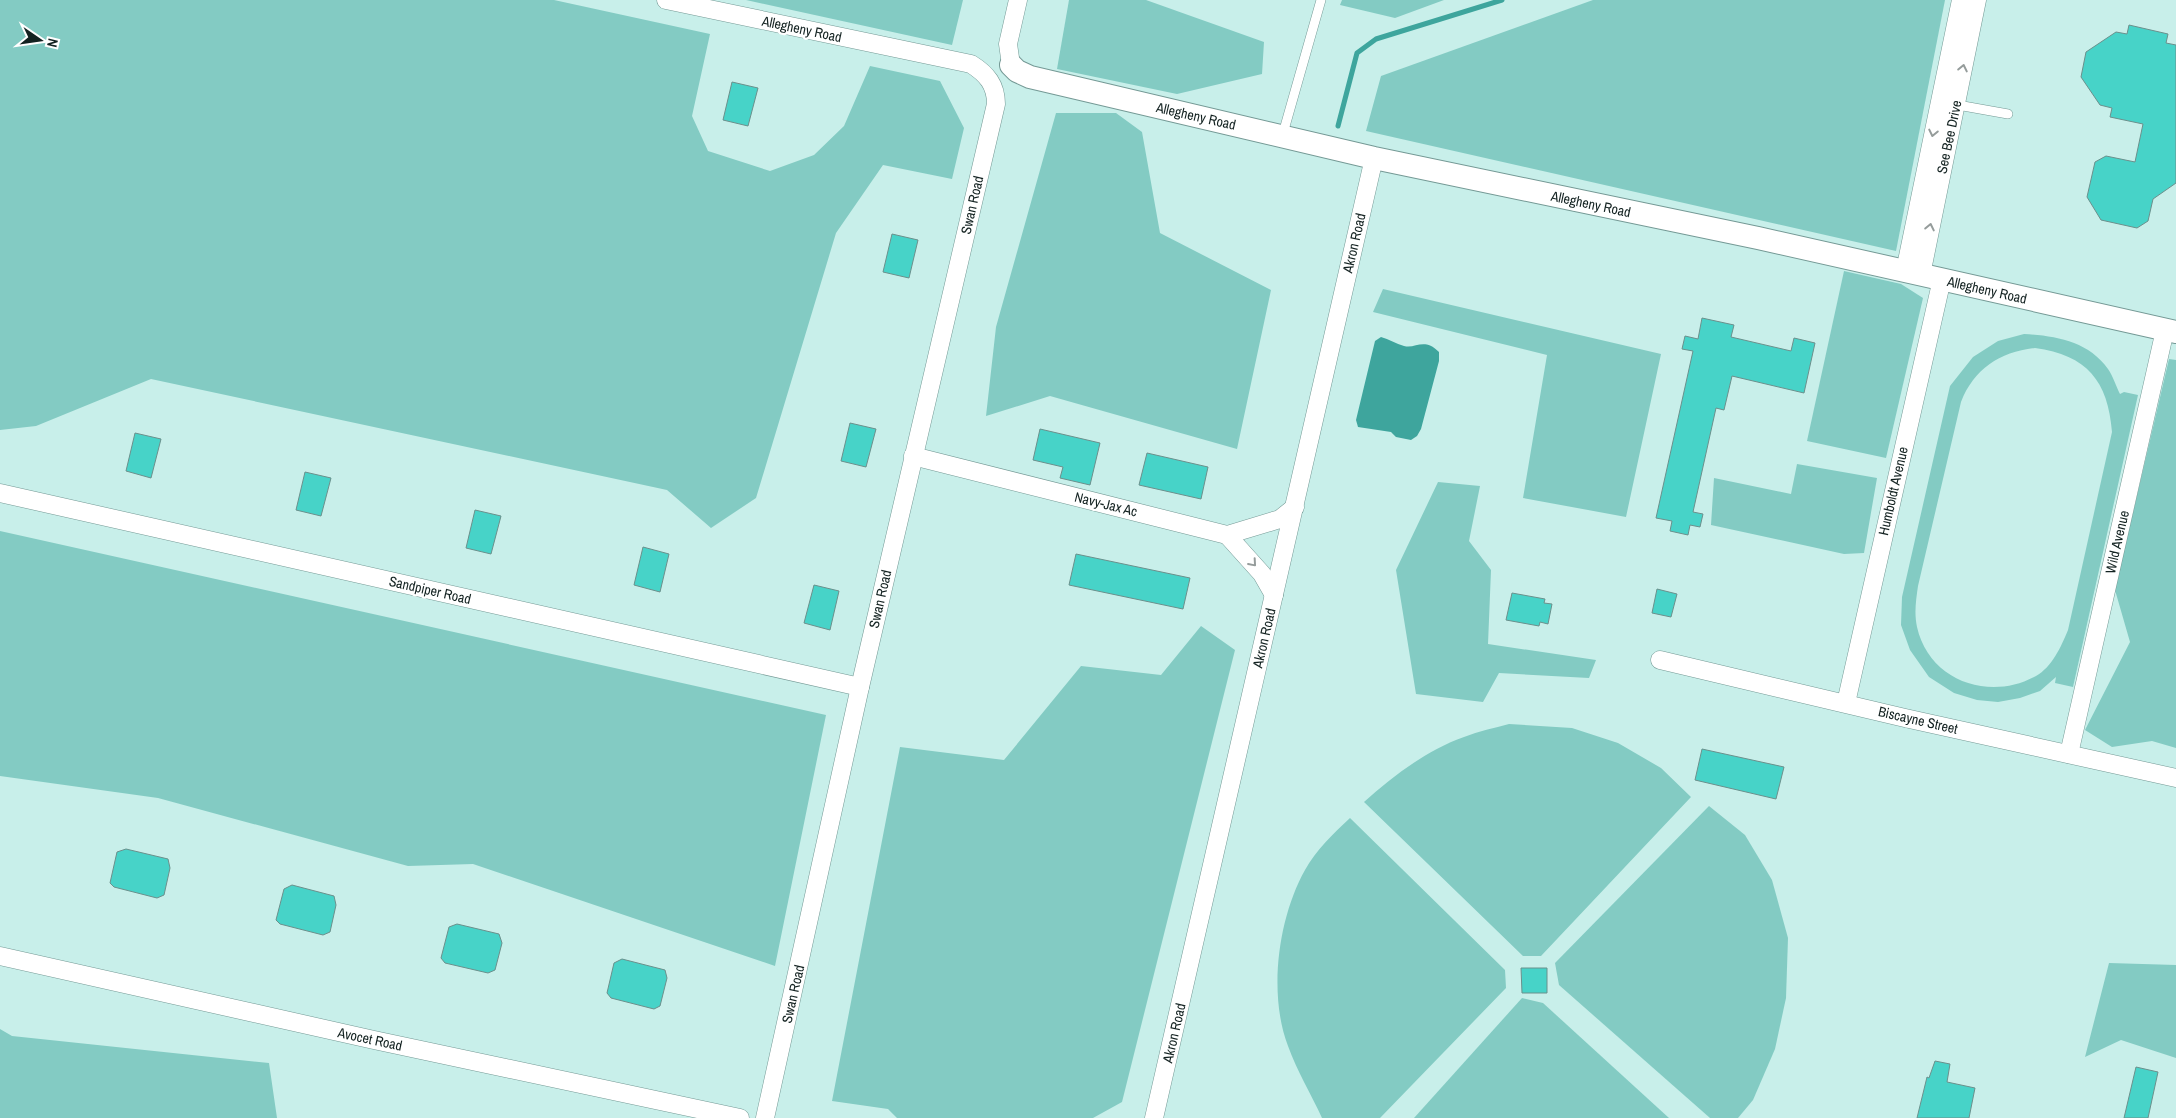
<svg xmlns="http://www.w3.org/2000/svg" width="2176" height="1118" font-family="'Archivo Narrow',sans-serif">
<rect width="100%" height="100%" fill="#c8efea"/>
<g fill="#83cbc3" fill-rule="evenodd">
<polygon points="0,0 554,0 710,34 692,116 708,151 770,171 814,155 844,126 870,66 940,81 964,128 952,179 883,165 836,233 756,498 711,528 667,490 151,379 36,426 0,430"/>
<polygon points="746,0 963,0 952,45"/>
<polygon points="1069,0 1146,0 1264,42 1262,74 1177,94 1057,69"/>
<polygon points="1342,0 1444,0 1395,18 1340,5"/>
<polygon points="1593,0 1945,0 1896,251 1366,131 1381,76"/>
<polygon points="1056,113 1116,113 1142,132 1160,233 1271,290 1237,449 1050,396 986,416 996,327"/>
<polygon points="1844,271 1901,284 1923,298 1886,458 1807,441"/>
<polygon points="1383,289 1661,354 1626,517 1523,498 1547,355 1373,312"/>
<path d="M2024 334C2056 336 2088 341 2108 369 2113 376 2116 386 2120 394L2124 392 2138 395 2073 687 2055 683 2056 677 2040 691 2020 698 1998 702 1977 700 1954 693 1929 677 1910 650 1901 625 1902 597 1950 386 1973 357 1998 341ZM2035 348C2087 355 2108 381 2112 432L2068 630C2061 647 2052 667 2036 676 1990 702 1929 681 1917 627 1914 613 1916 600 1918 586L1961 402C1974 369 2000 352 2035 348Z"/>
<polygon points="2169,359 2176,360 2176,748 2152,741 2112,747 2085,730 2130,642 2115,590"/>
<polygon points="1797,464 1877,478 1864,553 1844,554 1711,525 1714,478 1791,494"/>
<polygon points="1438,482 1480,486 1469,541 1491,570 1488,644 1596,660 1589,678 1499,673 1483,702 1416,694 1396,570"/>
<polygon points="0,531 826,715 775,966 473,864 408,866 158,798 0,776"/>
<polygon points="1201,626 1235,650 1122,1102 1093,1118 897,1118 888,1109 832,1101 900,747 1004,760 1081,666 1161,675"/>
<path d="M1509 724 1572 728 1618 743 1661 768 1691 797 1541 956H1523L1364 802C1393 776 1427 750 1464 737 1479 731 1494 728 1509 724Z"/>
<polygon points="1709,806 1745,835 1772,880 1788,938 1786,998 1775,1049 1753,1100 1738,1118 1710,1118 1559,985 1555,963"/>
<path d="M1350 818 1505 970 1506 988 1380 1118H1322C1311 1094 1297 1071 1288 1046 1268 994 1278 918 1305 870 1316 850 1333 834 1350 818Z"/>
<polygon points="2109,963 2176,965 2176,1058 2121,1040 2085,1057"/>
<polygon points="1522,998 1543,1003 1669,1118 1414,1118"/>
<polygon points="0,1029 12,1036 269,1063 277,1118 0,1118"/>
</g>
<path fill="#3ea59d" d="M1381 337C1389 339 1396 344 1404 346 1416 349 1424 337 1439 352V361L1421 429 1417 436 1411 440 1396 437 1391 432 1358 427 1356 420 1375 341Z"/>
<g fill="none" stroke-linecap="round" stroke-linejoin="round">
<polyline stroke="#3ea59d" stroke-width="5" points="1338,126 1357,53 1376,39 1502,0"/>
</g>
<g fill="#47d3c8" stroke="#6b908c">
<polygon points="2129,25 2168,34 2166,43 2176,45 2176,183 2153,199 2148,221 2137,228 2101,220 2087,197 2095,162 2106,156 2135,162 2143,124 2110,117 2112,108 2100,105 2081,77 2086,52 2116,32 2127,34"/>
<polygon points="732,82 758,88 748,126 723,120"/>
<polygon points="892,234 918,240 909,278 883,272"/>
<polygon points="1702,318 1734,325 1731,337 1791,351 1794,338 1815,343 1804,393 1732,376 1724,410 1716,408 1693,512 1703,514 1700,527 1690,525 1688,535 1670,531 1672,521 1656,518 1693,351 1682,349 1685,336 1698,339"/>
<polygon points="850,423 876,429 866,467 841,461"/>
<polygon points="1040,429 1100,443 1090,485 1060,478 1063,467 1033,460"/>
<polygon points="135,433 161,439 151,478 126,471"/>
<polygon points="1147,453 1208,467 1201,499 1139,485"/>
<polygon points="305,472 331,478 321,516 296,510"/>
<polygon points="475,510 501,516 491,554 466,548"/>
<polygon points="643,547 669,554 660,592 634,585"/>
<polygon points="1076,554 1190,578 1183,609 1069,585"/>
<polygon points="814,585 839,591 830,630 804,623"/>
<polygon points="1657,589 1677,594 1671,617 1652,613"/>
<polygon points="1512,593 1545,599 1544,603 1552,604 1548,624 1540,622 1539,626 1506,620"/>
<polygon points="1702,749 1784,767 1776,799 1695,780"/>
<polygon points="126,849 168,859 170,868 164,895 157,898 114,887 110,883 117,852"/>
<polygon points="292,885 334,896 336,905 330,932 323,935 280,924 276,920 284,889"/>
<polygon points="457,924 499,934 502,943 495,970 488,973 445,963 441,958 449,927"/>
<polygon points="622,959 665,970 667,978 660,1006 654,1009 611,998 607,993 614,963"/>
<polygon points="1521,968 1547,968 1547,993 1522,993"/>
<polygon points="1935,1061 1950,1064 1947,1082 1975,1088 1969,1118 1917,1118 1927,1077 1929,1078"/>
<polygon points="2136,1067 2158,1072 2148,1118 2124,1118"/>
</g>
<g fill="none" stroke-linecap="round" stroke-linejoin="round">
<defs>
<g id="service">
<polyline points="1952,104 2008,114"/>
<polyline points="1282,137 1321,0"/>
</g>
<g id="minor">
<path d="M666 0 971 64C987 74 996 85 996 104L860 687 765 1118"/>
<polyline points="1011,65 1008,44 1018,0"/>
<polyline points="1905,271 1961,0"/>
<polyline points="1921,275 1977,0"/>
<polyline points="913,456 1227,535 1280,519 1295,507"/>
<polyline points="0,493 860,687"/>
<polyline points="1227,535 1262,574 1274,595"/>
<polyline points="1660,660 1905,718 2176,778"/>
<polyline points="1846,703 1942,279"/>
<polyline points="2069,754 2165,330"/>
<polyline points="0,956 374,1040 740,1118"/>
<polyline points="1154,1118 1374,158"/>
</g>
<polyline id="tertiary" points="1011,65 1017,71 1030,77 1374,158 1758,238 2176,332"/>
</defs>
<use href="#service" stroke="#749995" stroke-width="10"/>
<use href="#minor" stroke="#749995" stroke-width="19"/>
<use href="#tertiary" stroke="#749995" stroke-width="24"/>
<use href="#service" stroke="#fff" stroke-width="9"/>
<use href="#minor" stroke="#fff" stroke-width="18"/>
<use href="#tertiary" stroke="#fff" stroke-width="22"/>
</g>
<defs><path id="oneway-chevron" d="M-2-3.5L2.5 0L-2 3.5" fill="none" stroke-width="1.6" stroke-linecap="round" stroke-linejoin="round" transform="scale(1.25)"/></defs>
<g stroke="#959c9b">
<use href="#oneway-chevron" transform="translate(1963 68) rotate(-78)"/>
<use href="#oneway-chevron" transform="translate(1933 133) rotate(102)"/>
<use href="#oneway-chevron" transform="translate(1930 227) rotate(-78)"/>
<use href="#oneway-chevron" transform="translate(1253 563) rotate(49)"/>
</g>
<g text-anchor="middle" stroke-width="4.5" stroke-linejoin="round" paint-order="stroke">
<g font-size="14" fill="#132221" stroke="#fff">
<text transform="translate(802 29) rotate(12)" y="5">Allegheny Road</text>
<text transform="translate(1196 116) rotate(13)" y="5">Allegheny Road</text>
<text transform="translate(1949 137) rotate(-78)" y="5">See Bee Drive</text>
<text transform="translate(1591 204) rotate(12)" y="5">Allegheny Road</text>
<text transform="translate(972 205) rotate(-77)" y="5">Swan Road</text>
<text transform="translate(1354 243) rotate(-77)" y="5">Akron Road</text>
<text transform="translate(1987 290) rotate(13)" y="5">Allegheny Road</text>
<text transform="translate(1893 491) rotate(-77)" y="5">Humboldt Avenue</text>
<text transform="translate(1106 504) rotate(14)" y="5">Navy-Jax Ac</text>
<text transform="translate(2117 542) rotate(-77)" y="5">Wild Avenue</text>
<text transform="translate(430 590) rotate(13)" y="5">Sandpiper Road</text>
<text transform="translate(880 599) rotate(-77)" y="5">Swan Road</text>
<text transform="translate(1264 638) rotate(-77)" y="5">Akron Road</text>
<text transform="translate(1918 720) rotate(13)" y="5">Biscayne Street</text>
<text transform="translate(793 994) rotate(-77)" y="5">Swan Road</text>
<text transform="translate(1174 1033) rotate(-77)" y="5">Akron Road</text>
<text transform="translate(370 1039) rotate(12)" y="5">Avocet Road</text>
</g>
</g>
<g transform="translate(40 40) rotate(103)" stroke="#ffffff" stroke-width="4" paint-order="stroke">
<path d="M0-4L9 19L0 12L-9 19Z" fill="#132221"/>
<text y="-8" font-size="14" font-weight="bold" text-anchor="middle" fill="#132221">N</text>
</g>
</svg>
